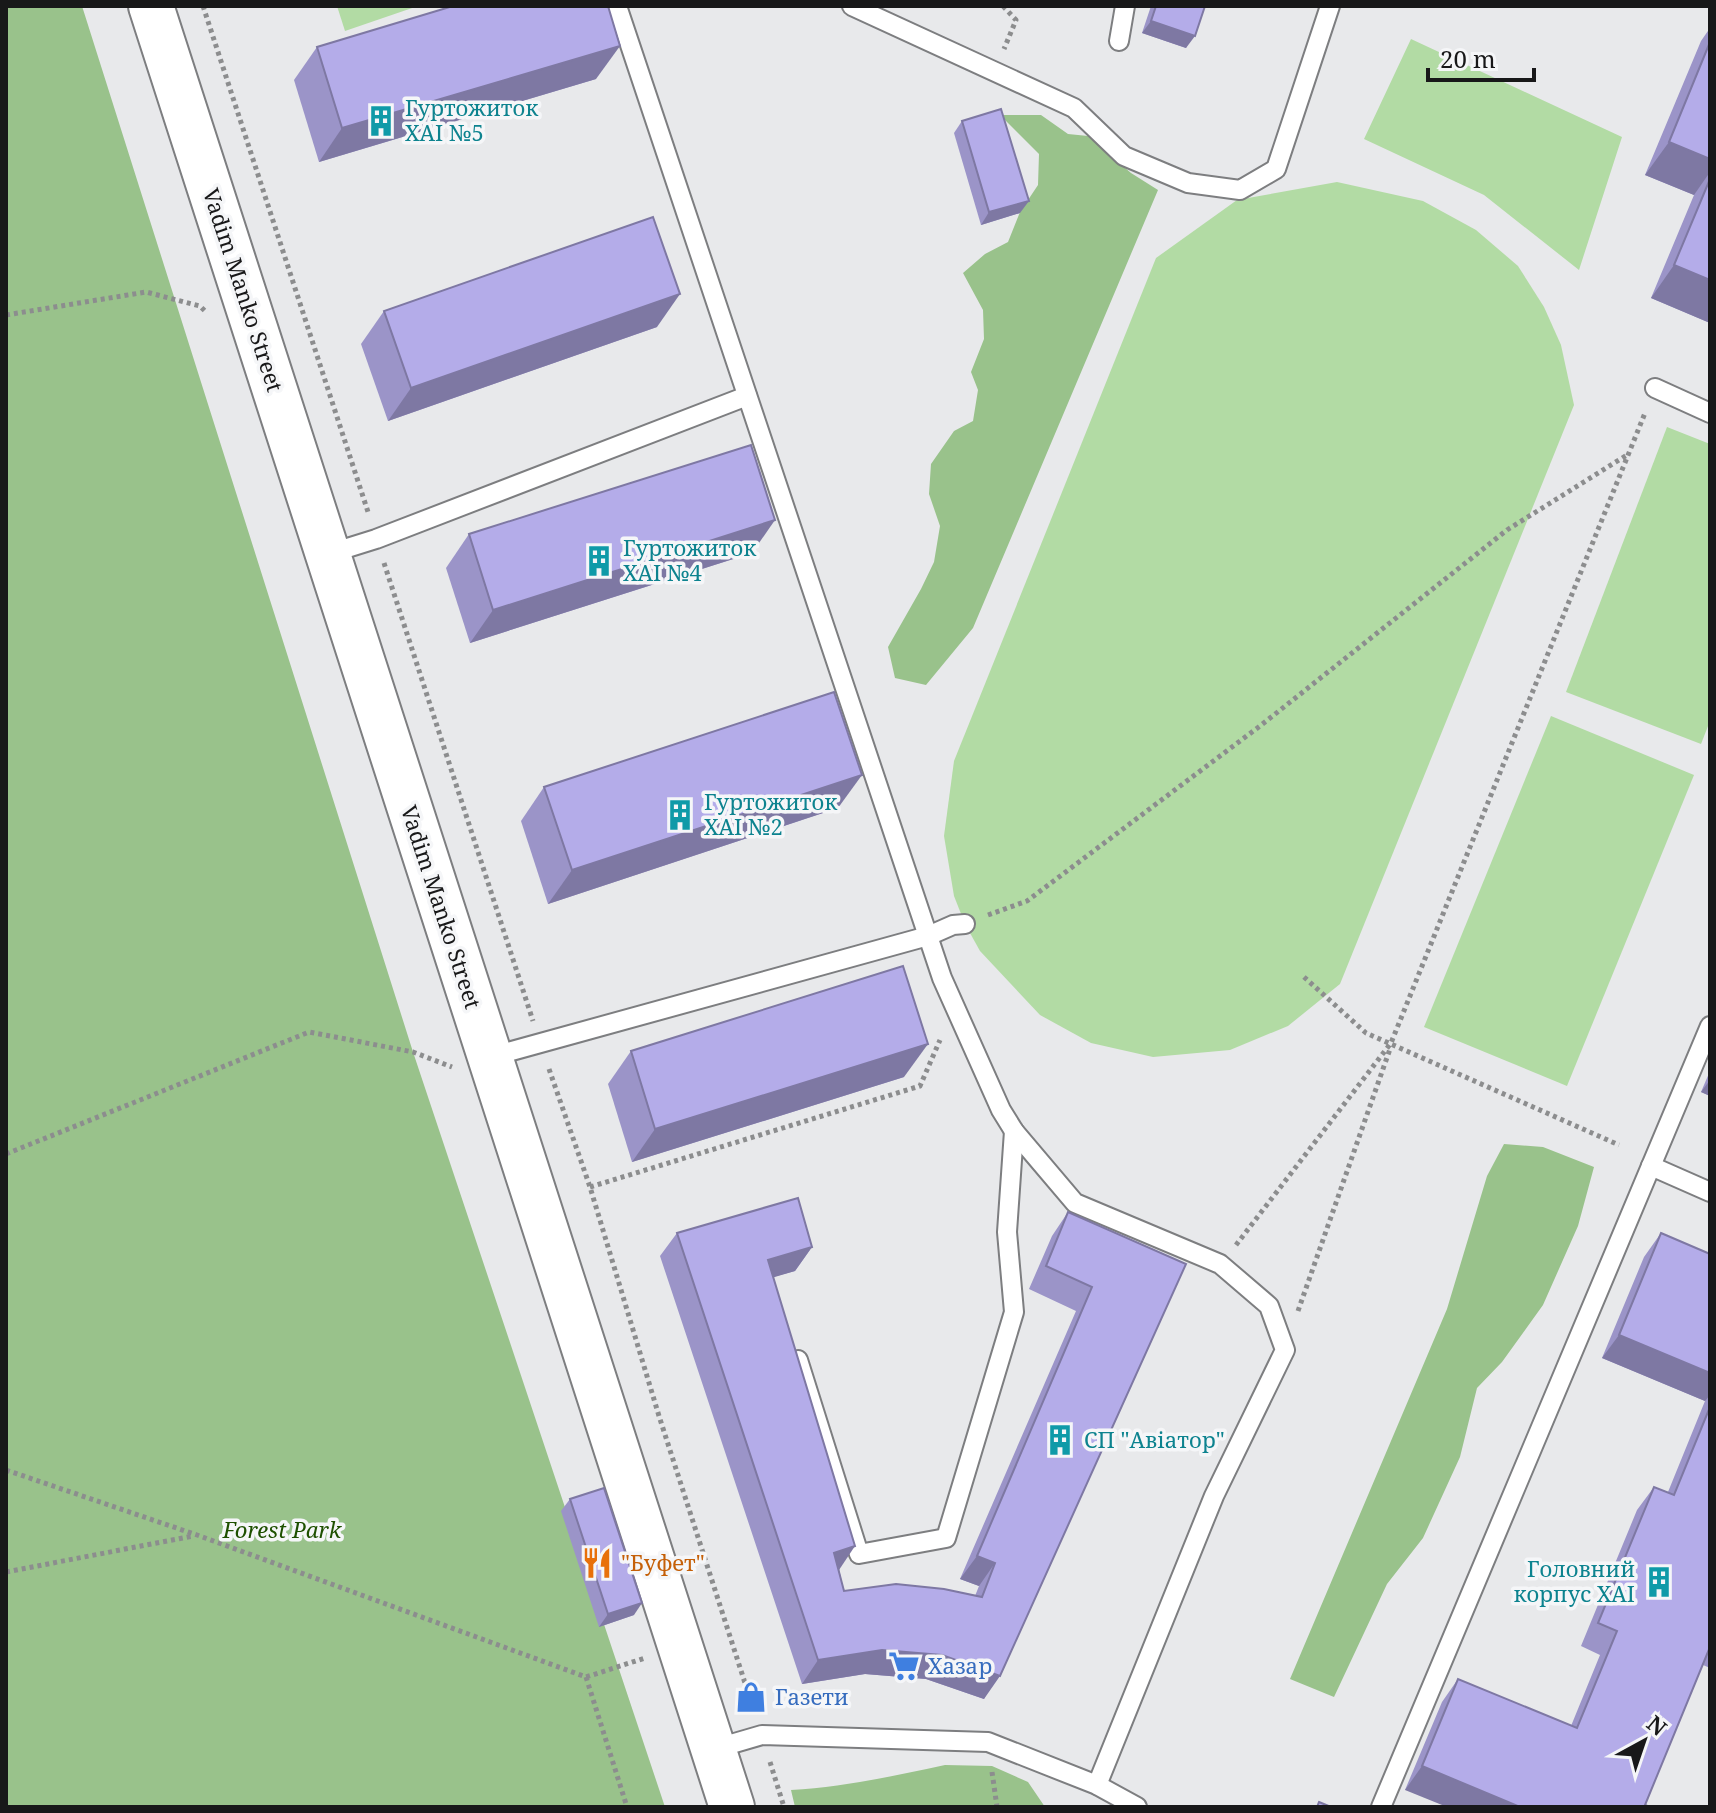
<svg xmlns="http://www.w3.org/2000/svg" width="1716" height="1813" font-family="'Noto Serif',serif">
<rect width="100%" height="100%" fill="#e8e9eb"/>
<g fill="#b2dba4">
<polygon points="337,6 418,6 345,31"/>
<polygon points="1411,39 1622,137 1579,270 1484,195 1364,139"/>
<polygon points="1337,182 1423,201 1476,230 1518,266 1544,307 1561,345 1574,405 1340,984 1288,1026 1230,1050 1153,1057 1091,1043 1040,1015 980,951 965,924 954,896 944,836 954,761 1156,258 1237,200"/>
<polygon points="1667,427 1710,444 1710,721 1701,744 1566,692"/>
<polygon points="1551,716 1694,775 1567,1086 1424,1027"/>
</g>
<g fill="#99c28b">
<polygon points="6,6 82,6 413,1052 665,1807 6,1807"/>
<polygon points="1000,115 1041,115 1068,134 1088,136 1131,173 1158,190 973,628 926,685 895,678 888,647 921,589 934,562 940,526 929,494 931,464 954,431 973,421 978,390 971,372 984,339 983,310 963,273 985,254 1008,242 1020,212 1038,185 1039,154"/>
<polygon points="1504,1144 1543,1147 1594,1167 1578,1226 1543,1305 1502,1362 1477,1388 1460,1457 1423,1538 1387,1584 1334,1697 1290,1679 1447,1309 1487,1176"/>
<path d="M945 1765 992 1766 1028 1782 1045 1807H795L791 1790C844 1787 894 1776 945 1765Z"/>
</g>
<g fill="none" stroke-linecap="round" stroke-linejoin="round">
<defs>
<g id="lane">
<polyline points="617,6 942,978 1001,1110 1014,1131 1075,1203 1220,1264 1269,1306 1285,1350 1214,1496 1097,1785"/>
<polyline points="852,6 1074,108 1124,156 1188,183 1240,190 1276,169 1330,6"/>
<polyline points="1119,41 1125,6"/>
<polyline points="1655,388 1710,413"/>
<polyline points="328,554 376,539 747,396"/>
<polyline points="490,1057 928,936 953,925 965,924"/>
<polyline points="1651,1166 1710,1192"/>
<polyline points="798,1360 859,1554 946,1538 1014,1312 1007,1232 1014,1131"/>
<polyline points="714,1749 762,1735 988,1742 1097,1785 1137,1807"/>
<polyline points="1381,1807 1710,1026"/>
</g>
<polyline id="primary" points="151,6 732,1807"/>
</defs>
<use href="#lane" stroke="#7d7e80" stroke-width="22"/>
<use href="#primary" stroke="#7d7e80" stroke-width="48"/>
<g stroke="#8c8d8e" stroke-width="5" stroke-dasharray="4 4" stroke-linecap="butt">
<polyline points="203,6 369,515"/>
<polyline points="1003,6 1016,20 1004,49"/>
<polyline points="6,315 146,292 200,306 207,313"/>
<polyline points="384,563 533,1021"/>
<polyline points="988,915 1027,901 1260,726 1507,530 1627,455"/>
<polyline points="1304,977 1366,1033 1619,1145"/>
<polyline points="549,1069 590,1187 659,1416 754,1711"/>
<polyline points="6,1154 309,1032 413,1052 452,1067"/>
<polyline points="590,1187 920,1086 940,1040"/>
<polyline points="1236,1245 1391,1043 1645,413"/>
<polyline points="1298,1311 1390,1049"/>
<polyline points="6,1470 197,1535 586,1677 645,1658"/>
<polyline points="6,1572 193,1536"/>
<polyline points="586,1677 627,1807"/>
<polyline points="770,1762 784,1807"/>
<polyline points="992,1772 997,1807"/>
</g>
<use href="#lane" stroke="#fff" stroke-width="18"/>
<use href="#primary" stroke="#fff" stroke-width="44"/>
</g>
<g fill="#9b94c8">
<polygon points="1151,6 1205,6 1186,48 1142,33"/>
<polygon points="1710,28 1710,323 1651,298 1694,195 1645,175 1701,41"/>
<polygon points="317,47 596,79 319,162 294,80"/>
<polygon points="962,121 1020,213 981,225 954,133"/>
<polygon points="384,311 657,327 388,421 361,344"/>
<polygon points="469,534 752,553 470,643 446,568"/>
<polygon points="544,787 838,808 548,904 521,821"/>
<polygon points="631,1051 904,1077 632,1162 608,1084"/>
<polygon points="1710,1071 1710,1096 1701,1092"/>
<polygon points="1068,1212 1186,1264 984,1699 926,1679 865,1674 802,1684 660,1256 677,1233 812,1247 795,1271 773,1277 844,1591 975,1596 979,1586 960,1579 1076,1311 1029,1289 1052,1236"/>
<polygon points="1661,1233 1710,1254 1710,1668 1703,1665 1645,1805 1405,1790 1442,1702 1458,1679 1571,1726 1600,1655 1581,1646 1637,1510 1654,1487 1668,1492 1705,1401 1602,1358 1644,1257"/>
<polygon points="570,1499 634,1615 599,1627 561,1511"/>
</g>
<g fill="#7e78a3">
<polygon points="1151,21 1195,36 1186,48 1142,33"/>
<polygon points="620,46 596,79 319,162 342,128"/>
<polygon points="1669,142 1710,159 1710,172 1694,195 1645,175"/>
<polygon points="1029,201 1020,213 981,225 989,212"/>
<polygon points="1674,265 1710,280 1710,323 1651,298"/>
<polygon points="680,294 657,327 388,421 411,388"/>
<polygon points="775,520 752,553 470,643 493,610"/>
<polygon points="862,775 838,808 548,904 572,870"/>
<polygon points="928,1044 904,1077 632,1162 655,1129"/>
<polygon points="1710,1080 1710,1096 1701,1092"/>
<polygon points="812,1247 795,1271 751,1284 768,1260"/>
<polygon points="1619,1335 1710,1373 1710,1395 1705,1401 1602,1358"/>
<polygon points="855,1546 839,1570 834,1553"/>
<polygon points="977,1556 995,1563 979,1586 960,1579"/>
<polygon points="642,1603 634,1615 599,1627 608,1614"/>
<polygon points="882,1650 942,1655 1000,1676 984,1699 926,1679 865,1674 802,1684 818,1660"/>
<polygon points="1422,1766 1520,1807 1447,1807 1405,1790"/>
</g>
<g fill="#b4ace9" stroke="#7e78a3" stroke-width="2">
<polygon points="453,6 608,6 620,46 342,128 317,47"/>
<polygon points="1156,6 1205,6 1195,36 1151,21"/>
<polygon points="1710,42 1710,159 1669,142"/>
<polygon points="1001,109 1029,201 989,212 962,121"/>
<polygon points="1710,179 1710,280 1674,265"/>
<polygon points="653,217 680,294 411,388 384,311"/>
<polygon points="751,445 775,520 493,610 469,534"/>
<polygon points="834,692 862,775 572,870 544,787"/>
<polygon points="903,966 928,1044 655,1129 631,1051"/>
<polygon points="798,1198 812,1247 768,1260 855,1546 834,1553 844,1591 896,1584 944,1589 982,1597 995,1563 977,1556 1092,1287 1046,1266 1068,1212 1186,1264 1000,1676 942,1655 882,1650 818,1660 677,1233"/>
<polygon points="1661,1233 1710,1254 1710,1373 1619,1335"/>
<polygon points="1710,1407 1710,1647 1645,1805 1650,1807 1520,1807 1422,1766 1458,1679 1577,1728 1617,1631 1598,1623 1654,1487 1674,1495"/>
<polygon points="604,1488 642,1603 608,1614 570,1499"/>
<polygon points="1319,1802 1331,1807 1317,1807"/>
</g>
<defs>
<symbol id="building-bare" viewBox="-9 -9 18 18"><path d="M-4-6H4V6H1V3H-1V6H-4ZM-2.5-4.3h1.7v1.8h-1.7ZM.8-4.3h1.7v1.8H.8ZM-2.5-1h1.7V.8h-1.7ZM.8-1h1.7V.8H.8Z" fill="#0f9aa8" stroke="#f5f6f8" stroke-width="2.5" paint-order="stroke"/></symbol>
<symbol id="restaurant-bare" viewBox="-9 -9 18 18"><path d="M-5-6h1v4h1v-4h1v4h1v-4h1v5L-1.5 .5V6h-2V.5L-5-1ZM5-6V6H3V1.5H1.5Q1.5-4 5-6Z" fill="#e8710a" stroke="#f5f6f8" stroke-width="2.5" paint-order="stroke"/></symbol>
<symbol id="supermarket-bare" viewBox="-9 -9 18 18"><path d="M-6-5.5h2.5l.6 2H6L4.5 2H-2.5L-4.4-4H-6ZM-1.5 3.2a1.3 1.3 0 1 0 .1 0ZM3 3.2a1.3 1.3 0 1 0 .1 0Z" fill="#3f7fe0" stroke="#f5f6f8" stroke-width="2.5" paint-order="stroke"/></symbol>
<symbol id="shop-bare" viewBox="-9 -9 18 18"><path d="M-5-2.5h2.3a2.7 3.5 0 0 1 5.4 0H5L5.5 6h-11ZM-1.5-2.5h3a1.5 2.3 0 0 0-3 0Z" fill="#3f7fe0" stroke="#f5f6f8" stroke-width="2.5" paint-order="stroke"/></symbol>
</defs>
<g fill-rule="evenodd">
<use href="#building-bare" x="359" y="99" width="44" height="44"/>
<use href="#building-bare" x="577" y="539" width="44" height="44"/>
<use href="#building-bare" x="658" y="793" width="44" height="44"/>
<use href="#building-bare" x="1038" y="1418" width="44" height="44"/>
<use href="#restaurant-bare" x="575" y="1541" width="44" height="44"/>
<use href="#building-bare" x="1637" y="1560" width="44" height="44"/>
<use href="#supermarket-bare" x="882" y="1644" width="44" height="44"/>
<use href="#shop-bare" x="729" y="1675" width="44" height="44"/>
</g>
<g text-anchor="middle" stroke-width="7" stroke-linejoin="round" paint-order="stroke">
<g font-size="22" fill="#0d838f" stroke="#f5f6f8" text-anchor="start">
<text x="405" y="116">Гуртожиток<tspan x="405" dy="25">ХАІ №5</tspan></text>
<text x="623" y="556">Гуртожиток<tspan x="623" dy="25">ХАІ №4</tspan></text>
<text x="704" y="810">Гуртожиток<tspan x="704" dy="25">ХАІ №2</tspan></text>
<text x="1084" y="1448">СП "Авіатор"</text>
<text x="1635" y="1577" text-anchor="end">Головний<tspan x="1635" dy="25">корпус ХАІ</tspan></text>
</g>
<g font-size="22" fill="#181819" stroke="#f5f6f8">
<text transform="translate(243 290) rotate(72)" y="8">Vadim Manko Street</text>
<text transform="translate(441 907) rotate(72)" y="8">Vadim Manko Street</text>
</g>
<g font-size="22" font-style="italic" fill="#1e5000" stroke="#f5f6f8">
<text x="282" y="1538">Forest Park</text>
</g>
<g font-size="22" fill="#c56008" stroke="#f5f6f8" text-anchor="start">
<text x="621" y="1571">"Буфет"</text>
</g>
<g font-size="22" fill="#366cbe" stroke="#f5f6f8" text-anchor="start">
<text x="928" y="1674">Хазар</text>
<text x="775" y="1705">Газети</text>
</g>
</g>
<rect width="1716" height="1813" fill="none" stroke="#181819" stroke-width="16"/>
<g transform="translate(1644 1741) rotate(40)" stroke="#f5f6f8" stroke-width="6" paint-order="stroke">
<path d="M0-6L14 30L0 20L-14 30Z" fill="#181819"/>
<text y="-12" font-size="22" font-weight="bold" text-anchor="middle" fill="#181819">N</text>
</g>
<path d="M1428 68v12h106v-12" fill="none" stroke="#181819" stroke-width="4"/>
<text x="1440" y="68" font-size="24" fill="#181819" stroke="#f5f6f8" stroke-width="6" paint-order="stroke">20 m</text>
</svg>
